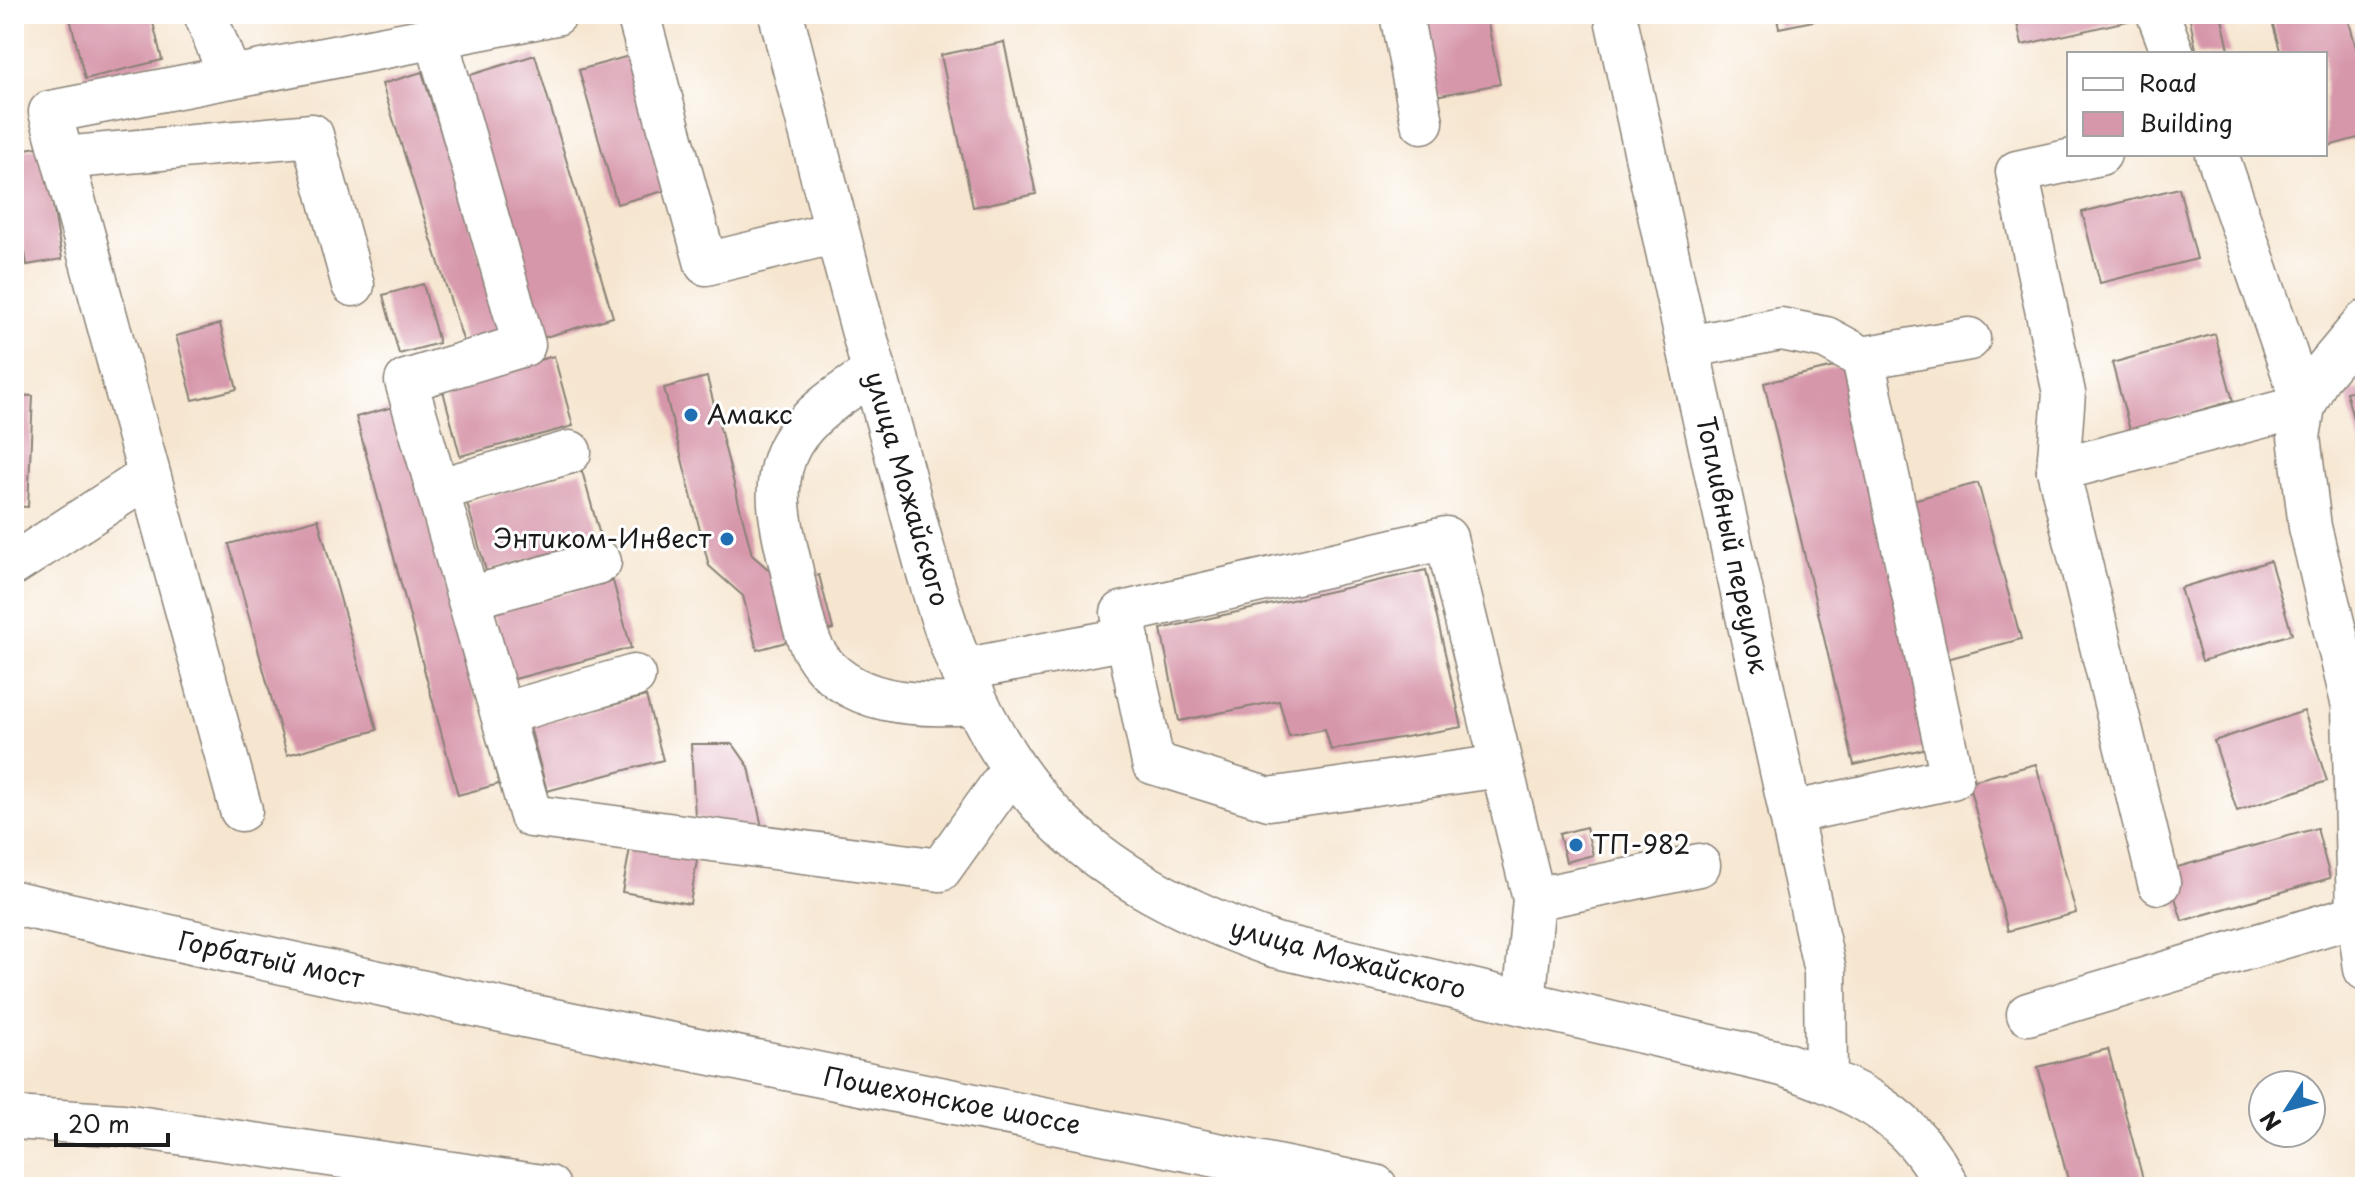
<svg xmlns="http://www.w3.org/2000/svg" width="2379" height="1201" font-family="'Playpen Sans',sans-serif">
<rect width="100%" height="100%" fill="#fff"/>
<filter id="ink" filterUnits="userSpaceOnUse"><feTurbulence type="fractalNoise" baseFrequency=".0125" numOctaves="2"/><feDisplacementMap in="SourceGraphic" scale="16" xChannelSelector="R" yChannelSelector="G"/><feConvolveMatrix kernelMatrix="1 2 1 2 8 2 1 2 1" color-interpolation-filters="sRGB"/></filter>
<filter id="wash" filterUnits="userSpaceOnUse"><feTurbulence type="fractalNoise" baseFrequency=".006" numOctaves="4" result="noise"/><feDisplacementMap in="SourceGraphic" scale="32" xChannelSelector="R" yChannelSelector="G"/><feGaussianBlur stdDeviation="1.8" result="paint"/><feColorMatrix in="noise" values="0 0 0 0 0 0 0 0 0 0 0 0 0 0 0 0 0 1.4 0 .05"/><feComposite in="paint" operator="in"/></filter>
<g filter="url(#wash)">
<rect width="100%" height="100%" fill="#f6e6d0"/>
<g id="blocks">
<g fill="#d797ab">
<polygon points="69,14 151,14 162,60 85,79"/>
<polygon points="1419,14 1486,14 1500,84 1435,96"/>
<polygon points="1776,14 1842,14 1842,15 1779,28"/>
<polygon points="2015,14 2135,14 2136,19 2022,45"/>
<polygon points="2221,14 2230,54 2197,54 2189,15"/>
<polygon points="2270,14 2347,14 2365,81 2365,136 2325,147 2325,54 2281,54"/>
<polygon points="1004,42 1036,194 973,207 941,55"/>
<polygon points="535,55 613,317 542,338 464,77"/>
<polygon points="629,56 667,190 617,204 579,70"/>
<polygon points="422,72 504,334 465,346 382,84"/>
<polygon points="43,146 62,259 27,265 14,186 14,151"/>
<polygon points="2179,188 2197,259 2100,283 2082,212"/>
<polygon points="423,284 439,343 399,354 383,295"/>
<polygon points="220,324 237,389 193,400 176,336"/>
<polygon points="2215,334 2233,401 2130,430 2112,363"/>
<polygon points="554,356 573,426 460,456 442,387"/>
<polygon points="1843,365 1932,747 1854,765 1764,383"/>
<polygon points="707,377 752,555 785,584 819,575 833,629 757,650 743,596 709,566 664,388"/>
<polygon points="2365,388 2365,460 2364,460 2346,392"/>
<polygon points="14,395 33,396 28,507 14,506"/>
<polygon points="397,406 499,784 458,795 356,417"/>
<polygon points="582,471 601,539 486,571 467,503"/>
<polygon points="1978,483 2021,639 1947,659 1905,502"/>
<polygon points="318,519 377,730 287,755 229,544"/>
<polygon points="2270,561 2292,634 2202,661 2180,588"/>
<polygon points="1426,570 1462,727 1331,750 1325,729 1289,736 1279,701 1179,721 1161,629"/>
<polygon points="613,581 631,648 511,680 493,613"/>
<polygon points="646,696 663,760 547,791 530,727"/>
<polygon points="2304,711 2327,781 2237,811 2214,741"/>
<polygon points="691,744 733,744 749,767 763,832 695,817"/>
<polygon points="2036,764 2076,913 2008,931 1968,782"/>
<polygon points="1586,827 1593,855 1566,862 1559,834"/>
<polygon points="2317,828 2330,878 2182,921 2167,870"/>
<polygon points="631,843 698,854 690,904 622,892"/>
<polygon points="2108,1049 2143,1179 2114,1187 2070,1187 2038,1067"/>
</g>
</g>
</g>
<g filter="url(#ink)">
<use href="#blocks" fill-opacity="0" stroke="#898176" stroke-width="2"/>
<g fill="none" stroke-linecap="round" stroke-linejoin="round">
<defs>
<g id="minor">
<polyline points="205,14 230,77"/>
<polyline points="638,14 706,264 837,232"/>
<polyline points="1401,14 1422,122"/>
<polyline points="1615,14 1825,971 1826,1079"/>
<polyline points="2158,14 2173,54"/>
<polyline points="436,37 524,345 406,381 531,816 940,870 1013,768"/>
<polyline points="63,158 312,135 353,285"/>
<polyline points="2365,322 2319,377 2304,406 2299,437 2310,527 2353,706 2358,915 2365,969"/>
<polyline points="1688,347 1781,329 1826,338 1863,358 1969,339"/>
<path d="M874 372C845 391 809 413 791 444 770 481 780 523 790 563 796 587 802 631 814 651 846 706 919 707 974 703"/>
<polyline points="2058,470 2064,393 2017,172 2100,154"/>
<polyline points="437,490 570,452"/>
<polyline points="14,564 149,476"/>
<polyline points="469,598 600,562"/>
<polyline points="962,670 1128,638"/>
<polyline points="502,714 634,676"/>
<polyline points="1501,766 1269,799 1153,763 1122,613 1446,538 1534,899 1524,1004"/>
<polyline points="241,810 50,112 556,14"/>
<polyline points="1790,813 1952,778 1863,358"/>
<polyline points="2159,883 2058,470 2304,406 2217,154"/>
<polyline points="1534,899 1699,865"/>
<polyline points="2028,1014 2358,915"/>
<polyline points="14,1118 123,1125 549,1187"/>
</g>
<g id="major">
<path d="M781 14C818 159 855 303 895 447 930 574 956 711 1048 811 1108 876 1193 916 1275 945L1783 1064C1854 1089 1912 1114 1947 1187"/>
<polyline points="14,903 529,1016 1375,1187"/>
</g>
</defs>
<use href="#minor" stroke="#898176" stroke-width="45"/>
<use href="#major" stroke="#898176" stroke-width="47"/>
<use href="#minor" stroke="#fff" stroke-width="42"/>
<use href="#major" stroke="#fff" stroke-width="44"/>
</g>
</g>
<g fill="#1f6fb2" stroke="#fff" stroke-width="3">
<circle cx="691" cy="415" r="8"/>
<circle cx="727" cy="539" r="8"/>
<circle cx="1576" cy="845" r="8"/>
</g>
<g text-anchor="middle" stroke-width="6" stroke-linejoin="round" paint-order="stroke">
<g font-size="26" fill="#1c1c1c" stroke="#fff" text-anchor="start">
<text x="707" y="424">Амакс</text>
<text x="711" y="548" text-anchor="end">Энтиком-Инвест</text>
<text x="1592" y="854">ТП-982</text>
</g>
<g font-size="26" fill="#1c1c1c" stroke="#fff">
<text transform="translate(907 489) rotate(74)" y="9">улица Можайского</text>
<text transform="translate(1732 545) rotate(78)" y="9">Топливный переулок</text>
<text transform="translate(1348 959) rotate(15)" y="9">улица Можайского</text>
<text transform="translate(271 960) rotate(12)" y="9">Горбатый мост</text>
<text transform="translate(952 1101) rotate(11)" y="9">Пошехонское шоссе</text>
</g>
</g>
<rect width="2379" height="1201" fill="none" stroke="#fff" stroke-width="48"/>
<rect x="2067" y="52" width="260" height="104" fill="#ffffff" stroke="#a4a4a4" stroke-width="2"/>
<rect x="2083" y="78" width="40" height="12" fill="#ffffff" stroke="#a4a4a4" stroke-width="2"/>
<text x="2139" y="92" font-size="24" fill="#1c1c1c">Road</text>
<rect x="2083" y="112" width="40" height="24" fill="#d797ab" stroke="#a4a4a4" stroke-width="2"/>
<text x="2139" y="132" font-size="24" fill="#1c1c1c">Building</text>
<g transform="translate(2287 1109) rotate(234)"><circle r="38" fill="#ffffff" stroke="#a4a4a4" stroke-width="2"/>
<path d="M0-6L14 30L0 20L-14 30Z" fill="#1f6fb2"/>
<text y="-12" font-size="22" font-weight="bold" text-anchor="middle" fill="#1c1c1c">N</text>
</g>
<path d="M56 1133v12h112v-12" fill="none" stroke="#1c1c1c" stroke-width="4"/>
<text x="68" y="1133" font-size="24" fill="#1c1c1c" stroke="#ffffff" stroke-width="6" paint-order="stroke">20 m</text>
</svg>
